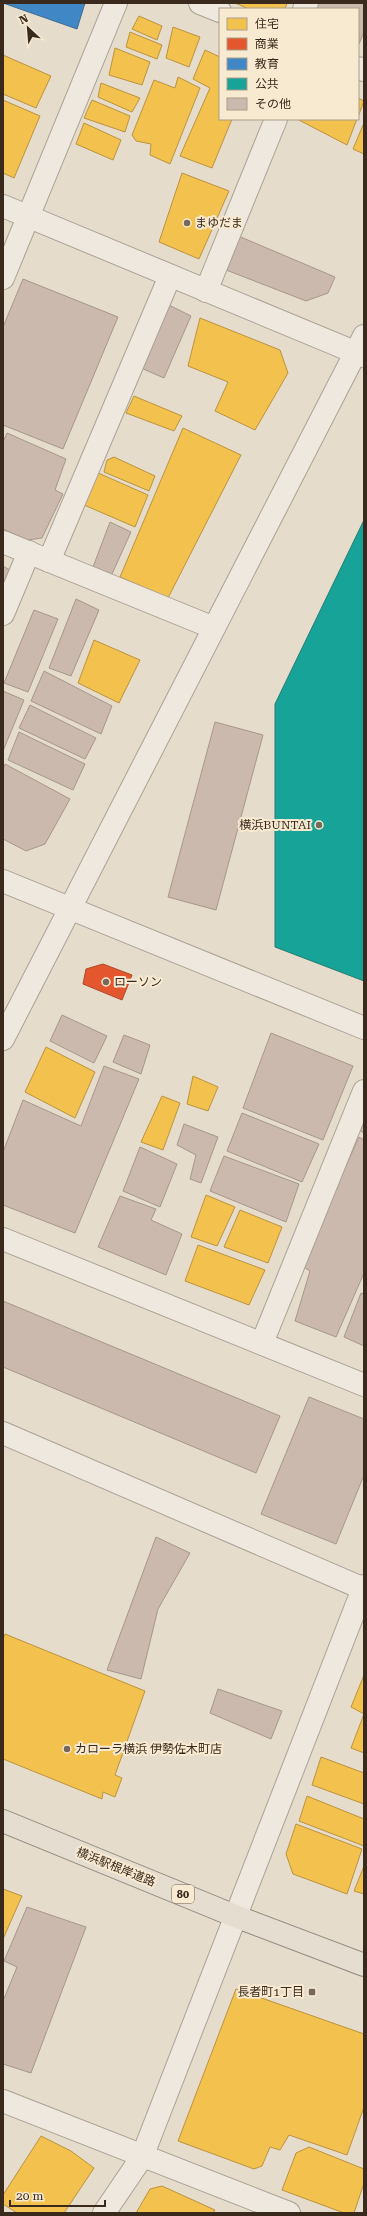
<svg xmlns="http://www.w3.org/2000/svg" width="367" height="2216" font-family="'Roboto Serif','Noto Sans JP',serif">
<rect width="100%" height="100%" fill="#e6dccc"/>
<g fill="#f2c14e" stroke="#bb933f">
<polygon points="235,3 287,3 285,9 249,9"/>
<polygon points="139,16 162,26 157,40 132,29"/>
<polygon points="173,27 200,37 189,67 166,58"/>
<polygon points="130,32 162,45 157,59 126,47"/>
<polygon points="115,48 150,62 142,85 109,75"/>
<polygon points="205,50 220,57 220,119 232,119 212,168 180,156 210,88 193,79"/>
<polygon points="3,55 51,76 36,108 3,94"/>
<polygon points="178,77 200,88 170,164 150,155 151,144 136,141 132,135 154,80 175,88"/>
<polygon points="101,83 140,98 132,112 98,97"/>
<polygon points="358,98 364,101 358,117"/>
<polygon points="3,100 40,116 14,178 3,173"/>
<polygon points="92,100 130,116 125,132 84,118"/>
<polygon points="297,119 357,119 347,145"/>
<polygon points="84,123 121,140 113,160 76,144"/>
<polygon points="363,125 364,126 364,154 353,149"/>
<polygon points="182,173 229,191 199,259 159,242"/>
<polygon points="200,318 280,350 288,373 255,430 215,411 228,382 188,366"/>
<polygon points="134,396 182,416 174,431 126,413"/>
<polygon points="183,428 241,455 168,598 120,577"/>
<polygon points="114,457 155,476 149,491 104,472 107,460"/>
<polygon points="96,472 148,495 135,527 84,505"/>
<polygon points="94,640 140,660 119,703 78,683"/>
<polygon points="46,1047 95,1072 75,1118 25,1092"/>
<polygon points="193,1076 218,1087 208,1111 187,1104"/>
<polygon points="162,1096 180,1103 163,1150 141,1142"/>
<polygon points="206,1195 235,1207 217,1246 191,1237"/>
<polygon points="240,1210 282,1227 268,1263 224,1247"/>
<polygon points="198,1245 265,1270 249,1305 185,1281"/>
<polygon points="5,1634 145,1691 115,1775 122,1778 115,1797 103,1792 102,1799 3,1759 3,1639"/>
<polygon points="364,1675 364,1753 351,1748 364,1714 351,1707"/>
<polygon points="321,1757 364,1773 364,1804 312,1785"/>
<polygon points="307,1796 364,1819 364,1846 299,1821"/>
<polygon points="296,1824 362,1849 347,1894 293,1874 286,1854"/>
<polygon points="364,1866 364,1894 354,1891"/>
<polygon points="3,1889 22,1896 3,1939"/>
<polygon points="236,1989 364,2034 364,2107 347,2155 289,2135 280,2150 270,2147 262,2166 254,2169 178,2141"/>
<polygon points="41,2136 71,2151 94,2168 64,2213 17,2213 3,2204 3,2195"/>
<polygon points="309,2147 364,2169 364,2183 354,2213 344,2213 282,2190 296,2153"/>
<polygon points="162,2186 215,2210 213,2213 136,2213 150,2189"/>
</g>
<polygon fill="#e4572e" stroke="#b14929" points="103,964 132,975 122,1000 83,984 86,969"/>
<polygon fill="#3f88c5" stroke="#3e6c93" points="3,3 85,3 77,29"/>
<polygon fill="#17a398" stroke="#227e73" points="364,520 364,981 275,947 275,704"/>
<g fill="#cab9ac" stroke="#a6978b">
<polygon points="315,3 364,3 364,32 359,44 358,9 312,9"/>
<polygon points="236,235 335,277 328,293 306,301 221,268"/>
<polygon points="23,279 118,317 63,449 3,425 3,327"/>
<polygon points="167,304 191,316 164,378 141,368"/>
<polygon points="7,433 66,459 55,490 63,494 42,538 28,540 3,529 3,442"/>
<polygon points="110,522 131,532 112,574 93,567"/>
<polygon points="3,566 10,570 3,585"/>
<polygon points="76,599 99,610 71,676 49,668"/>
<polygon points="34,610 58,619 28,692 4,683"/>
<polygon points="44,671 112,706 101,734 31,701"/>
<polygon points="3,691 24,700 3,751"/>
<polygon points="30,705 96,738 85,759 19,728"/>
<polygon points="215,722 263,735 216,910 168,897"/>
<polygon points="19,732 85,764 73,790 8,760"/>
<polygon points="5,764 70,799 45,844 26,851 3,839 3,769"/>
<polygon points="62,1015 107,1036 94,1063 50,1041"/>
<polygon points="271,1033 353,1066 323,1140 243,1108"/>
<polygon points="124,1035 150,1045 141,1074 113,1062"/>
<polygon points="104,1066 139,1079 75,1233 3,1205 3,1152 23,1100 81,1126"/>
<polygon points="242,1113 319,1144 302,1182 227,1151"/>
<polygon points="364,1121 364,1133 360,1131"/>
<polygon points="184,1124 218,1137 201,1183 190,1179 196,1155 177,1145"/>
<polygon points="359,1137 364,1140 364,1273 336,1337 295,1321 310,1271 301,1265"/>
<polygon points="140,1147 177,1164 160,1207 123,1191"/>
<polygon points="224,1156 299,1184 286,1222 210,1191"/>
<polygon points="120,1196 156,1209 151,1220 182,1234 166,1275 98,1247"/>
<polygon points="361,1293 364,1294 364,1346 344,1337"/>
<polygon points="3,1301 280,1416 256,1473 3,1367"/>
<polygon points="309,1397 364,1419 364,1475 336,1544 261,1514"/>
<polygon points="156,1537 190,1553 158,1609 141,1679 107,1670"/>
<polygon points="218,1689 282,1711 271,1739 210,1713"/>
<polygon points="27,1907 86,1927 31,2073 3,2064 3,2001 17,1967 4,1961"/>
</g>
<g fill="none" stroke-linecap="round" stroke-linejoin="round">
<defs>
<g id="minor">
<polyline points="200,3 220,11"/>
<polyline points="304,9 307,3"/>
<polyline points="358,68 364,70"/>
<polyline points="3,278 116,3"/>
<polyline points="206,291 276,119"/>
<polyline points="3,542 214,628"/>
<polyline points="49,561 170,276"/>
<polyline points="3,614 29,552"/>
<polyline points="262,1343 364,1091"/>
<polyline points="3,2101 289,2213"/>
</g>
<g id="tertiary">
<polyline points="3,206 364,356"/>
<polyline points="3,881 364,1028"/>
<polyline points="3,1039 364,336"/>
<polyline points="3,1239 364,1385"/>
<polyline points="3,1433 364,1589"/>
<polyline points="104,2213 142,2157 364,1586"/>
</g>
<polyline id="primary" points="3,1821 235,1916 364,1965"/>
</defs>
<use href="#minor" stroke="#aba195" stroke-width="24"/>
<use href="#tertiary" stroke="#aba195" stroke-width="24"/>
<use href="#primary" stroke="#90877c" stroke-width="24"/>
<use href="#minor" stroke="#eee8de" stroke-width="22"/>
<use href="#tertiary" stroke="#eee8de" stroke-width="22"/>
<use href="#primary" stroke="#e5ddcf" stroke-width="22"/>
</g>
<g fill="#76685a" stroke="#f7ead1" stroke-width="1.5">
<circle cx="187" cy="223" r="4"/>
<circle cx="319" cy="825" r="4"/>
<circle cx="106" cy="982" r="4"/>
<circle cx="67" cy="1749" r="4"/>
<rect x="308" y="1988" width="8" height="8" rx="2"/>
</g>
<g text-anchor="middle" stroke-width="4" stroke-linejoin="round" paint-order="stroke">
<rect fill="#f7ead1" stroke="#736353" stroke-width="1" x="172" y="1885" width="22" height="18" rx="3"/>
<g font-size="11" font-weight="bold" fill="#3a291d">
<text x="183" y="1898">80</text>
</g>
<g font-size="12" fill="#3a291d" stroke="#f7ead1" text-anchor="start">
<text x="195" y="227">まゆだま</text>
<text x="311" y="829" text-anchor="end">横浜BUNTAI</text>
<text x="114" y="986">ローソン</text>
<text x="75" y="1753">カローラ横浜 伊勢佐木町店</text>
<text x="304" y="1996" text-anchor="end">長者町1丁目</text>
</g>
<g font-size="12" fill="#3a291d" stroke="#f7ead1">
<text transform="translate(116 1867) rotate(22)" y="4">横浜駅根岸道路</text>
</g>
</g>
<rect width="367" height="2216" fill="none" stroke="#3a291d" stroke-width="8"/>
<rect x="219" y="8" width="140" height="112" fill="#f7ead1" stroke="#ab9d89"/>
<rect x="227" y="18" width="20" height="12" fill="#f2c14e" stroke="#ab9d89"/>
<text x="255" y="28" font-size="12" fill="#3a291d">住宅</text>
<rect x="227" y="38" width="20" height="12" fill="#e4572e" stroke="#ab9d89"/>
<text x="255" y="48" font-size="12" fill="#3a291d">商業</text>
<rect x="227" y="58" width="20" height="12" fill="#3f88c5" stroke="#ab9d89"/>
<text x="255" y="68" font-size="12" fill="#3a291d">教育</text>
<rect x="227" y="78" width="20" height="12" fill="#17a398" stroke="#ab9d89"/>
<text x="255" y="88" font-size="12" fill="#3a291d">公共</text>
<rect x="227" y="98" width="20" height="12" fill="#cab9ac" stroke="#ab9d89"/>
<text x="255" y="108" font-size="12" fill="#3a291d">その他</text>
<g transform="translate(28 28) rotate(334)" stroke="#f7ead1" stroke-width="3" paint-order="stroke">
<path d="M0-3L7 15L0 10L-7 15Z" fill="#3a291d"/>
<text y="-6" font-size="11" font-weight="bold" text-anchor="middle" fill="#3a291d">N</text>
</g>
<path d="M10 2200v6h95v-6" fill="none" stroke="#3a291d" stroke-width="2"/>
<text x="16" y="2200" font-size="12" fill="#3a291d" stroke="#f7ead1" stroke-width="3" paint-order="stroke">20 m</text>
</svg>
